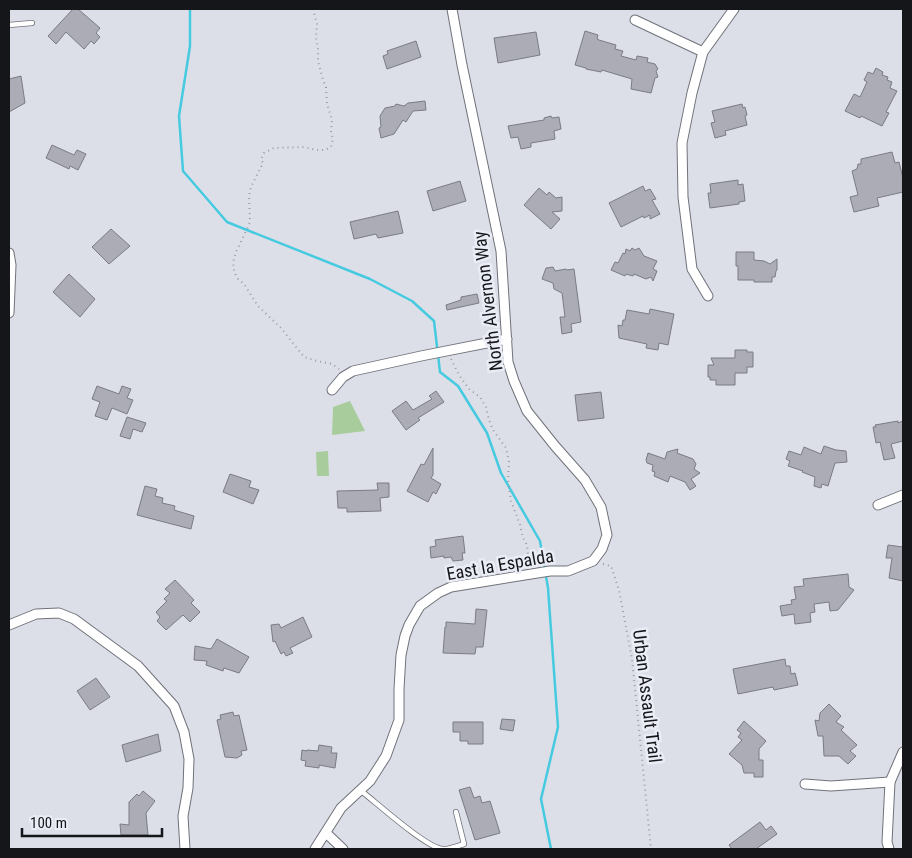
<svg xmlns="http://www.w3.org/2000/svg" width="912" height="858" font-family="'Roboto Condensed',sans-serif">
<rect width="100%" height="100%" fill="#dddfe8"/>
<g fill="#a8cc9b">
<polygon points="350,401 365,431 332,435 333,407"/>
<polygon points="328,451 329,476 317,476 316,452"/>
</g>
<g fill="none" stroke-linecap="round" stroke-linejoin="round">
<polyline stroke="#46cae0" stroke-width="2.5" points="190,9 190,46 179,116 183,171 227,222 370,279 412,301 434,321 440,372 458,386 487,433 501,473 540,541 548,588 558,727 541,799 551,849"/>
</g>
<g fill="#abacb5" stroke="#7a7b84">
<polygon points="73,9 78,9 100,28 96,33 100,37 94,44 91,41 84,49 66,32 56,44 48,36"/>
<polygon points="585,31 598,35 597,39 599,40 616,45 615,49 623,51 621,56 636,60 637,56 648,58 647,62 655,64 658,69 656,71 658,77 655,78 651,93 631,89 632,79 602,70 601,72 586,69 586,68 575,65"/>
<polygon points="536,32 540,55 498,63 494,38"/>
<polygon points="416,41 421,57 387,69 383,56 388,54 387,51"/>
<polygon points="876,68 883,72 882,75 888,77 887,80 892,82 890,88 897,91 886,112 889,113 882,126 861,116 860,118 845,111 854,94 860,97 867,82 864,80 868,72 873,74"/>
<polygon points="21,76 25,103 9,112 9,79"/>
<polygon points="425,101 426,110 413,111 406,122 403,120 394,134 381,138 379,128 381,127 380,116 385,108 395,106 396,104 404,106 408,103"/>
<polygon points="742,104 743,108 745,107 747,115 745,116 747,125 725,131 726,135 715,138 711,123 715,122 712,111"/>
<polygon points="551,116 552,118 559,117 561,129 554,131 555,139 531,143 531,147 521,149 518,137 511,138 508,126 544,120 544,118"/>
<polygon points="52,145 74,155 77,150 86,154 78,170 70,166 69,169 46,158"/>
<polygon points="892,152 895,163 899,162 903,178 903,192 877,198 879,206 854,212 850,197 858,195 852,171 857,169 858,164 861,164 861,159"/>
<polygon points="738,180 738,185 743,184 745,201 739,202 739,204 710,208 708,193 711,193 710,184"/>
<polygon points="460,181 466,201 433,211 427,191"/>
<polygon points="643,186 645,191 650,189 656,199 652,200 660,214 650,219 650,215 644,218 643,216 621,227 609,203"/>
<polygon points="539,188 547,195 549,192 556,198 562,197 562,211 552,212 560,219 551,229 524,205"/>
<polygon points="398,211 403,233 378,238 376,234 354,239 350,222"/>
<polygon points="111,229 130,246 109,264 92,247"/>
<polygon points="632,248 635,250 639,248 644,256 657,261 653,269 657,271 653,281 651,277 646,279 634,274 633,276 626,274 625,276 611,270 615,262 618,263 623,253 625,254 626,249 630,251"/>
<polygon points="736,252 754,252 754,260 764,261 770,264 777,259 777,270 776,271 775,277 772,277 772,282 754,282 754,280 738,280 738,266 736,266"/>
<polygon points="553,267 555,271 566,269 567,270 574,269 581,322 571,324 572,332 562,334 560,317 565,317 562,293 554,289 553,283 542,279 546,268"/>
<polygon points="69,274 95,299 80,317 53,292"/>
<polygon points="477,294 479,303 447,310 446,305 461,300 461,297"/>
<polygon points="650,309 674,314 668,345 659,343 658,350 646,348 647,344 619,338 618,325 622,326 623,320 625,320 627,310 649,314"/>
<polygon points="735,350 747,350 747,352 753,352 753,367 747,367 747,373 735,373 735,385 716,385 716,380 710,380 710,377 708,377 708,365 714,365 711,358 735,358"/>
<polygon points="97,386 119,394 122,386 131,389 127,398 133,400 127,414 112,408 107,420 95,416 100,402 92,399"/>
<polygon points="436,391 444,402 418,418 420,420 406,430 392,411 406,401 413,410 432,399 429,396"/>
<polygon points="601,392 604,418 578,421 575,395"/>
<polygon points="127,417 146,423 142,432 133,429 130,439 120,436"/>
<polygon points="898,421 898,423 903,421 903,441 891,444 895,458 884,460 880,442 876,443 873,427 876,427 875,425"/>
<polygon points="824,446 836,450 846,451 847,462 835,463 828,486 822,484 821,488 814,486 815,477 802,472 803,471 788,466 790,461 786,459 789,451 801,455 804,447 821,454"/>
<polygon points="433,448 433,475 431,478 441,484 436,494 433,492 428,502 407,491 421,464 424,465"/>
<polygon points="678,449 677,453 693,459 696,464 694,469 700,473 691,479 696,486 690,490 685,482 670,476 668,482 654,476 655,472 652,471 653,465 647,463 646,460 648,453 665,459 667,452"/>
<polygon points="230,474 251,481 249,487 259,490 253,504 223,492"/>
<polygon points="377,483 389,483 389,497 380,498 381,511 347,512 347,508 338,508 337,491 378,490"/>
<polygon points="145,486 157,489 155,496 163,498 162,503 175,506 174,510 194,516 191,529 137,515"/>
<polygon points="463,536 465,553 462,553 463,560 453,561 451,557 444,558 444,556 431,558 430,547 436,546 435,540"/>
<polygon points="888,545 903,547 903,581 889,578 892,558 886,558"/>
<polygon points="848,574 849,587 854,590 838,610 830,611 829,602 814,604 815,612 810,613 811,622 795,624 794,614 782,616 780,606 792,604 791,600 796,599 794,587 804,586 803,579"/>
<polygon points="175,580 194,600 191,603 200,612 190,622 183,615 166,630 157,621 160,617 156,612 167,601 164,599 170,593 165,589"/>
<polygon points="476,609 487,610 483,647 476,647 475,654 443,653 445,627 446,627 446,622 475,624"/>
<polygon points="303,617 312,637 290,648 293,653 286,656 284,652 281,654 275,641 273,642 271,625 279,624 281,628"/>
<polygon points="217,639 249,657 239,673 224,668 223,671 206,665 207,661 194,660 195,646 211,649"/>
<polygon points="785,659 786,666 790,666 791,674 795,673 798,685 774,690 773,687 738,694 733,669"/>
<polygon points="96,678 110,697 90,710 77,691"/>
<polygon points="829,704 841,716 836,722 844,727 841,730 857,745 850,751 856,756 848,764 839,756 824,756 823,736 818,736 815,720 819,721 820,713"/>
<polygon points="233,712 234,716 239,715 247,750 241,751 242,755 237,758 225,757 217,720 221,719 220,715"/>
<polygon points="502,719 515,720 513,731 500,729"/>
<polygon points="744,721 766,741 759,749 759,760 763,760 763,777 754,777 754,773 744,773 742,765 729,754 742,740 738,737 741,733 737,730"/>
<polygon points="453,722 483,722 483,744 468,744 468,741 460,741 460,732 453,732"/>
<polygon points="158,734 161,751 126,762 122,745"/>
<polygon points="319,745 332,747 331,753 337,753 335,768 319,765 319,768 305,766 306,761 301,760 302,750 307,751 307,750 318,751"/>
<polygon points="470,787 474,798 480,796 482,803 490,801 500,833 475,840 459,790"/>
<polygon points="143,791 155,801 146,813 148,835 121,835 120,824 129,825 129,802 137,794 139,796"/>
<polygon points="760,822 766,830 771,826 777,834 756,849 732,849 729,845"/>
</g>
<g fill="none" stroke-linecap="round" stroke-linejoin="round">
<defs>
<g id="lane">
<polyline points="9,25 32,23"/>
<path d="M360 790C377 803 424 846 442 849 449 850 457 846 464 844L456 812"/>
</g>
<g id="street">
<polyline points="635,20 703,52"/>
<polyline points="9,253 11,265 9,313"/>
<polyline points="708,296 692,269 683,197 682,143 692,93 703,52 734,9"/>
<polyline points="332,390 343,377 353,371 421,356 507,339"/>
<polyline points="878,505 903,495"/>
<polyline points="9,625 36,614 59,613 74,619 138,666 174,706 184,732 189,759 188,788 183,816 185,849"/>
<polyline points="805,784 831,786 890,782"/>
<polyline points="326,833 343,849"/>
<polyline points="315,849 341,808 370,781 386,756 399,720 399,689 401,655 405,636 409,625 420,606 438,593 451,587 550,571 568,571 593,561 602,549 607,535 601,507 585,480 555,446 527,411 514,381 508,362 501,251 462,65 452,9"/>
<polyline points="889,849 887,842 890,782 903,752"/>
</g>
</defs>
<use href="#lane" stroke="#70727a" stroke-width="6"/>
<use href="#street" stroke="#70727a" stroke-width="11"/>
<g stroke="#9b9ca3" stroke-width="2" stroke-dasharray="1 4" stroke-linecap="butt">
<polyline points="313,9 317,24 316,38 318,48 318,61 323,80 326,87 327,104 332,120 331,133 333,139 331,147 325,150 316,150 304,147 274,148 264,153 261,159 263,163 251,187 249,196 250,221 248,227 236,252 233,262 234,271 237,278 244,284 258,306 281,328 304,357 317,361 332,364 339,369"/>
<polyline points="451,359 459,375 469,389 480,397 486,407 489,420 493,430 506,448 509,462 508,480 511,501 520,525 523,538 527,545 529,565"/>
<polyline points="603,564 611,566 619,590 632,659 651,849"/>
</g>
<use href="#lane" stroke="#fff" stroke-width="4.5"/>
<use href="#street" stroke="#fff" stroke-width="9"/>
</g>
<g text-anchor="middle" stroke-width="5" stroke-linejoin="round" paint-order="stroke">
<g font-size="18" fill="#151619" stroke="#eaecf6">
<text transform="translate(488 301) rotate(-97)" y="6">North Alvernon Way</text>
<text transform="translate(500 565) rotate(-10)" y="6">East la Espalda</text>
<text transform="translate(647 696) rotate(83)" y="6">Urban Assault Trail</text>
</g>
</g>
<rect width="912" height="858" fill="none" stroke="#151619" stroke-width="20"/>
<path d="M22 828v8h140v-8" fill="none" stroke="#151619" stroke-width="2.5"/>
<text x="30" y="828" font-size="15" fill="#151619" stroke="#eaecf6" stroke-width="4" paint-order="stroke">100 m</text>
</svg>
